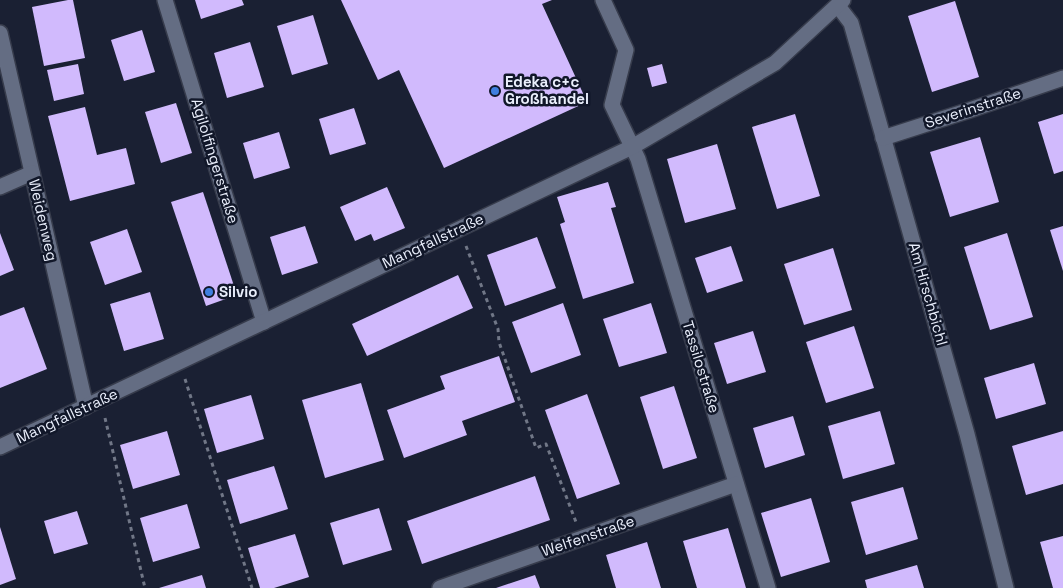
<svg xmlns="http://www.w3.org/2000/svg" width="1063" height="588" font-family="'Space Grotesk',sans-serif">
<rect width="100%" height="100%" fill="#1a2033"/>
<g fill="#d1bafd">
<polygon points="68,0 73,0 85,58 44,66 32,7"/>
<polygon points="195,0 242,0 244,5 201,19"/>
<polygon points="341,0 552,0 542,4 587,102 444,168 399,70 378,80"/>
<polygon points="955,1 979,77 932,92 908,16"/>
<polygon points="313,15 328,64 292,75 277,26"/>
<polygon points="142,30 155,72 124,81 111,40"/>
<polygon points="250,42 264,87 227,98 214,53"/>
<polygon points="78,64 84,94 54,101 47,70"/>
<polygon points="662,64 667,83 652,87 647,68"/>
<polygon points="176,103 192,153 161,163 145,112"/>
<polygon points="85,107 97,155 126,148 135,184 70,201 48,116"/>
<polygon points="354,108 366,144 330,155 319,119"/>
<polygon points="795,114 820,196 777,209 752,127"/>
<polygon points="1063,114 1063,171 1054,174 1038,122"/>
<polygon points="279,132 290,168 254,179 243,143"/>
<polygon points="980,137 999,202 950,217 930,152"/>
<polygon points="717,144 736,209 685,223 667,159"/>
<polygon points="608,182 616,207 611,208 634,283 583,299 560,224 565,222 557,197"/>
<polygon points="387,187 405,228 374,241 371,234 355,241 340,207"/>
<polygon points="203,192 237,295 206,306 171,202"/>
<polygon points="305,226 318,263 282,275 270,237"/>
<polygon points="1063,226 1063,271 1050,230"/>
<polygon points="127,229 142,272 105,285 90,242"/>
<polygon points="0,233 14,270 0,276"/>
<polygon points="1007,233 1033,317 990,330 964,247"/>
<polygon points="537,237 556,288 505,306 487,255"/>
<polygon points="731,246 743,281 707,293 695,258"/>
<polygon points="833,248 852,310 804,325 784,264"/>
<polygon points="458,275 473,308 367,356 352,324"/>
<polygon points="150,292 164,339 124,351 110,304"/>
<polygon points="563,303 581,355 531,373 512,322"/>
<polygon points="651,303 667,353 619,367 603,319"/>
<polygon points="24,307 47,369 0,388 0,316"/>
<polygon points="854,326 874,388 826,403 806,342"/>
<polygon points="753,331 766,372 727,384 714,343"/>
<polygon points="499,356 515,402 462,421 467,435 404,458 387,410 445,389 440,376"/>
<polygon points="1034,363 1046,404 996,419 984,378"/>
<polygon points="361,383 384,460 325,478 302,400"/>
<polygon points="674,386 697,458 663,469 640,397"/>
<polygon points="587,394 620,484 577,499 545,410"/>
<polygon points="251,395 264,439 217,453 204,409"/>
<polygon points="880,411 895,464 843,479 828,426"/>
<polygon points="793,416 805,455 765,468 753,428"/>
<polygon points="167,431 180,475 133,489 120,445"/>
<polygon points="1063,431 1063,484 1026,495 1012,446"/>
<polygon points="274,466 288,509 240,524 227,480"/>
<polygon points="535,476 550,520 422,564 407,521"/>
<polygon points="903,487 918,539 866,555 851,502"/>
<polygon points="811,498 830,562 781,577 761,513"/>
<polygon points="187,504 200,548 153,562 140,518"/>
<polygon points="379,508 392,550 343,565 330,523"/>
<polygon points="77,511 88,544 54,554 44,521"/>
<polygon points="0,527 16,579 0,585"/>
<polygon points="728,528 746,588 697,588 683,541"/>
<polygon points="295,534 309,577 274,588 260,588 248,548"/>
<polygon points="1063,536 1063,588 1053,588 1040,542"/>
<polygon points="647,542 661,588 616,588 606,555"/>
<polygon points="917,565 924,588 867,588 865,580"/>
<polygon points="202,575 206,588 159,588"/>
<polygon points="535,575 540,588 496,588"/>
</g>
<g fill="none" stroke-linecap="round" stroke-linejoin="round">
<defs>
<g id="minor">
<polyline points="165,0 264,322"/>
<polyline points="603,0 626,50 612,105 638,159 768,588"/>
<polyline points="838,6 851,23 967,434 1006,588"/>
<polyline points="0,33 86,407"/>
<polyline points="883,138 970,110 1063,78"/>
<polyline points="0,187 32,173"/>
<polyline points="0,447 632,147 775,63 843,0"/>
<polyline points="440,588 736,484"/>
</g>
</defs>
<use href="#minor" stroke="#373c4c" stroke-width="18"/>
<g stroke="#717787" stroke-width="3" stroke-dasharray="4 4" stroke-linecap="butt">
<polyline points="466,246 498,329 499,342 536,448 546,444 576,522"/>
<polyline points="185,379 252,588"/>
<polyline points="105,418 145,588"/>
</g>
<use href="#minor" stroke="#646d83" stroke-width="15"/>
</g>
<g fill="#3f7fe0" stroke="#111729" stroke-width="2">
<circle cx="495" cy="91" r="5"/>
<circle cx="209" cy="292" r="5"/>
</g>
<g text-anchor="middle" stroke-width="5" stroke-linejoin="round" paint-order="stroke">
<g font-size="15" font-weight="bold" fill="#eaeffc" stroke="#111729" text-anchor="start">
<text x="505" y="87">Edeka c+c<tspan x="505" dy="17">Großhandel</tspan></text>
<text x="219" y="297">Silvio</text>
</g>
<g font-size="15" fill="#eaeffc" stroke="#111729">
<text transform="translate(973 108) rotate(-18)" y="5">Severinstraße</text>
<text transform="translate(215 161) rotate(73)" y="5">Agilolfingerstraße</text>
<text transform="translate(43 220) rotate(77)" y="5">Weidenweg</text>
<text transform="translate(433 241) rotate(-25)" y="5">Mangfallstraße</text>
<text transform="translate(928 294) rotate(74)" y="5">Am Hirschbichl</text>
<text transform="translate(701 367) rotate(73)" y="5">Tassilostraße</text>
<text transform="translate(67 416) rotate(-25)" y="5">Mangfallstraße</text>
<text transform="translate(588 536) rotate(-19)" y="5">Welfenstraße</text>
</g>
</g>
</svg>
